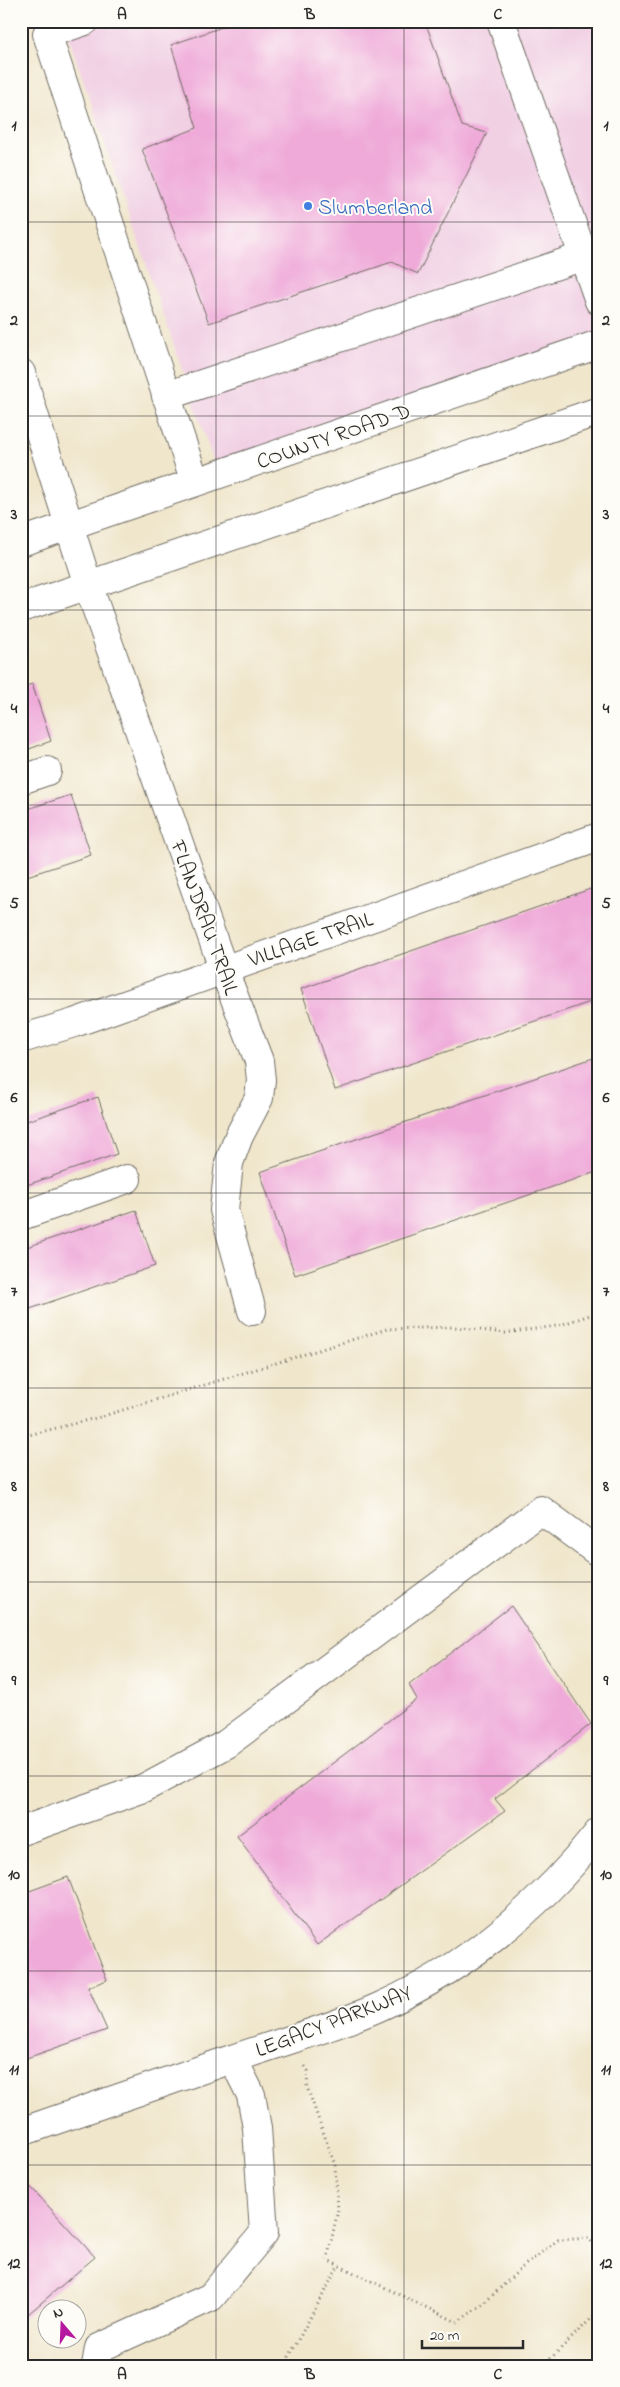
<svg xmlns="http://www.w3.org/2000/svg" width="620" height="2387" font-family="'Indie Flower',sans-serif">
<rect width="100%" height="100%" fill="#fdfcf7"/>
<filter id="ink" filterUnits="userSpaceOnUse"><feTurbulence type="fractalNoise" baseFrequency=".02" numOctaves="2"/><feDisplacementMap in="SourceGraphic" scale="10" xChannelSelector="R" yChannelSelector="G"/><feConvolveMatrix kernelMatrix="1 2 1 2 8 2 1 2 1" color-interpolation-filters="sRGB"/></filter>
<filter id="wash" filterUnits="userSpaceOnUse"><feTurbulence type="fractalNoise" baseFrequency=".0096" numOctaves="4" result="noise"/><feDisplacementMap in="SourceGraphic" scale="20" xChannelSelector="R" yChannelSelector="G"/><feGaussianBlur stdDeviation="1.12" result="paint"/><feColorMatrix in="noise" values="0 0 0 0 0 0 0 0 0 0 0 0 0 0 0 0 0 1.4 0 .05"/><feComposite in="paint" operator="in"/></filter>
<g filter="url(#wash)">
<rect width="100%" height="100%" fill="#f0e6cc"/>
<polygon fill="#f1d0e4" points="63,21 599,21 599,347 219,477"/>
<g id="blocks">
<g fill="#efaad9">
<polygon points="239,21 425,21 462,126 487,133 418,274 392,262 209,323 142,149 197,128 171,45"/>
<polygon points="32,684 51,741 21,752 21,688"/>
<polygon points="71,795 91,855 21,878 21,811"/>
<polygon points="599,886 599,999 335,1090 301,989"/>
<polygon points="599,1056 599,1171 295,1275 260,1172"/>
<polygon points="98,1097 117,1154 21,1187 21,1123"/>
<polygon points="136,1210 155,1266 21,1312 21,1249"/>
<polygon points="511,1606 591,1724 495,1799 505,1811 317,1945 237,1836 417,1699 409,1685"/>
<polygon points="68,1877 107,1980 88,1987 107,2030 21,2060 21,1894"/>
<polygon points="28,2184 95,2257 21,2320 21,2191"/>
</g>
</g>
</g>
<g filter="url(#ink)">
<use href="#blocks" fill-opacity="0" stroke="#706c63" stroke-width="1"/>
<g fill="none" stroke-linecap="round" stroke-linejoin="round">
<defs>
<g id="minor">
<polyline points="85,21 47,34 195,482"/>
<polyline points="501,21 599,301"/>
<polyline points="21,373 88,585 223,968 259,1061 261,1080 259,1098 239,1136 229,1163 224,1210 252,1311"/>
<polyline points="166,396 599,251"/>
<polyline points="21,542 599,344"/>
<polyline points="21,608 599,411"/>
<polyline points="21,780 47,771"/>
<polyline points="21,1039 74,1023 599,837"/>
<polyline points="21,1216 127,1179"/>
<polyline points="21,1831 144,1788 226,1744 541,1510 599,1553"/>
<path d="M21 2132C92 2108 162 2083 232 2059 281 2042 332 2028 379 2007 466 1968 540 1907 599 1832"/>
<polyline points="96,2366 99,2348 211,2297 264,2233 257,2128 251,2095 233,2059"/>
</g>
</defs>
<use href="#minor" stroke="#706c63" stroke-width="30"/>
<g stroke="#706c63" stroke-width="3" stroke-dasharray="1 4" stroke-linecap="butt">
<polyline points="21,1437 100,1417 387,1329 455,1327 505,1333 557,1326 599,1312"/>
<polyline points="305,2066 308,2071 307,2087 335,2165 338,2210 327,2260 457,2322 483,2304 525,2265 558,2240 589,2238 599,2253"/>
<polyline points="284,2366 339,2265"/>
<polyline points="543,2366 599,2311"/>
</g>
<use href="#minor" stroke="#fff" stroke-width="28"/>
</g>
</g>
<path fill="none" stroke="#2b2b2b" stroke-width="1" stroke-opacity="0.55" d="M216 21V2366M404 21V2366M21 222H599M21 416H599M21 610H599M21 805H599M21 999H599M21 1193H599M21 1388H599M21 1582H599M21 1776H599M21 1971H599M21 2165H599"/>
<circle fill="#3f7fe0" stroke="#fdfcf7" stroke-width="2" cx="308" cy="206" r="5"/>
<g text-anchor="middle" stroke-width="4" stroke-linejoin="round" paint-order="stroke">
<g font-size="22" fill="#366cbe" stroke="#fdfcf7" text-anchor="start">
<text x="318" y="214">Slumberland</text>
</g>
<g font-size="22" fill="#2b2b2b" stroke="#fdfcf7">
<text transform="translate(333 435) rotate(-19)" y="8">COUNTY ROAD D</text>
<text transform="translate(206 917) rotate(70)" y="8">FLANDRAU TRAIL</text>
<text transform="translate(310 938) rotate(-19)" y="8">VILLAGE TRAIL</text>
<text transform="translate(333 2020) rotate(-21)" y="8">LEGACY PARKWAY</text>
</g>
</g>
<rect width="620" height="2387" fill="none" stroke="#fdfcf7" stroke-width="55"/>
<g transform="translate(62 2324) rotate(341)"><circle r="24" fill="#fdfcf7" stroke="#a9a8a5"/>
<path d="M0-4L9 19L0 12L-9 19Z" fill="#b5179e"/>
<text y="-8" font-size="14" font-weight="bold" text-anchor="middle" fill="#2b2b2b">N</text>
</g>
<path d="M422 2340v8h101v-8" fill="none" stroke="#2b2b2b" stroke-width="2.5"/>
<text x="430" y="2340" font-size="15" fill="#2b2b2b" stroke="#fdfcf7" stroke-width="4" paint-order="stroke">20 m</text>
<rect x="28" y="28" width="564" height="2332" fill="none" stroke="#2b2b2b" stroke-width="2"/>
<g font-size="16" text-anchor="middle" font-weight="bold" fill="#2b2b2b">
<text x="122" y="19">A</text>
<text x="310" y="19">B</text>
<text x="498" y="19">C</text>
<text x="14" y="130">1</text>
<text x="606" y="130">1</text>
<text x="14" y="325">2</text>
<text x="606" y="325">2</text>
<text x="14" y="519">3</text>
<text x="606" y="519">3</text>
<text x="14" y="713">4</text>
<text x="606" y="713">4</text>
<text x="14" y="908">5</text>
<text x="606" y="908">5</text>
<text x="14" y="1102">6</text>
<text x="606" y="1102">6</text>
<text x="14" y="1296">7</text>
<text x="606" y="1296">7</text>
<text x="14" y="1491">8</text>
<text x="606" y="1491">8</text>
<text x="14" y="1685">9</text>
<text x="606" y="1685">9</text>
<text x="14" y="1879">10</text>
<text x="606" y="1879">10</text>
<text x="14" y="2074">11</text>
<text x="606" y="2074">11</text>
<text x="14" y="2268">12</text>
<text x="606" y="2268">12</text>
<text x="122" y="2379">A</text>
<text x="310" y="2379">B</text>
<text x="498" y="2379">C</text>
</g>
</svg>
